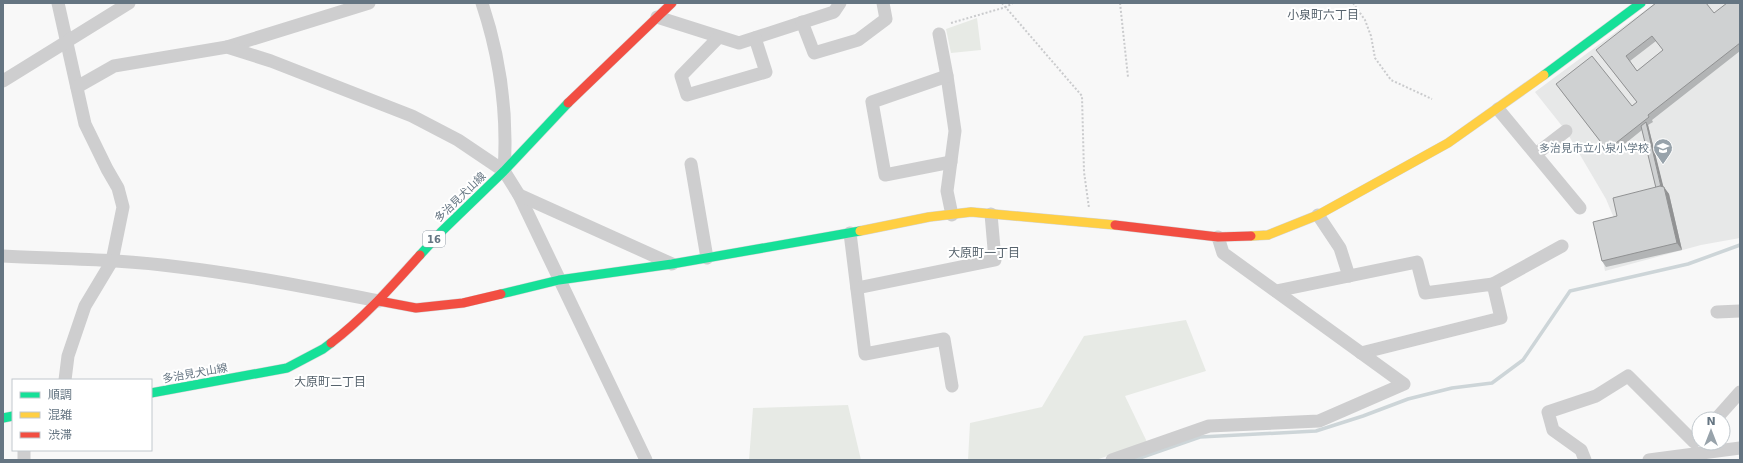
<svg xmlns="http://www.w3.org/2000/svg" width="1743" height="463" font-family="'DejaVu Sans','Noto Sans JP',sans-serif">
<rect width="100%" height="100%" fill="#f8f8f8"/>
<polygon fill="#e7e8e8" points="1655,3 1740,3 1740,238 1701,245 1605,271 1597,228 1616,223 1606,199 1566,131 1535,92"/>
<g fill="#e7eae5">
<polygon points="977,18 981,50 951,53 946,29"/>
<polygon points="1186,320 1206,371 1125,396 1147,442 1096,460 968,460 970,423 1042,407 1084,336"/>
<polygon points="848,405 861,460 749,460 753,408"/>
</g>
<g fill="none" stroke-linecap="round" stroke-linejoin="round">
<polyline stroke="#cdd5d8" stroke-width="3.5" points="1134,460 1200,437 1316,431 1363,416 1408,399 1452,388 1492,383 1523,360 1570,291 1688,264 1740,245"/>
<defs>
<g id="fast">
<polyline points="1544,75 1641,3"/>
<polyline points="420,255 441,232 504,171 568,103"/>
<polyline points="501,294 559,280 672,264 860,231"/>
<polyline points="151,393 287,368 323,349 331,343"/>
<polyline points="3,418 13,416"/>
</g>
<g id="slow">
<polyline points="860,231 929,217 971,212 1115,225"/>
<polyline points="1251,236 1268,235 1318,215 1448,143 1544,75"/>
</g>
<g id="jam">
<polyline points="568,103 672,3"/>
<polyline points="1115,225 1218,237 1251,236"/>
<polyline points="379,301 416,308 463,303 501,294"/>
<path d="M331 343C365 317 392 286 420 255"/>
</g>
</defs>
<use href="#fast" stroke="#d4d5d6" stroke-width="10"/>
<use href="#slow" stroke="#d4d5d6" stroke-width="10"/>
<use href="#jam" stroke="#d4d5d6" stroke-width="10"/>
<g stroke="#cacbcd" stroke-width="2" stroke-dasharray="2 2" stroke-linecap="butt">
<polyline points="1002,3 1082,96 1084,172 1089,208"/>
<polyline points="1120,3 1128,77"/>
<polyline points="1353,3 1365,20 1371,36 1375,58 1391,80 1432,99"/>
<polyline points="951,23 1006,7 1013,3"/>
</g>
<g stroke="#cececf" stroke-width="13">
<polyline points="58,3 85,124 107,169 118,188 123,207 112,261 85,306 68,356 65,380"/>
<path d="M482 3C500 57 508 114 504 171"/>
<polyline points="657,17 739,43 834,12 840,3"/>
<polyline points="802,22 814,53 858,40 886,19 883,3"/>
<polyline points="939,34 947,76 955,131 947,191 952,215"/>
<polyline points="719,37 681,76 687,95 766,72 755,38"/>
<polyline points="227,47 369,3"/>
<polyline points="947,76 872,102 885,175 951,162"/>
<polyline points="3,81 129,3"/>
<polyline points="77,87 114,66 227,47 271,61 412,116 458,140 504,171 519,195 646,460"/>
<polyline points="1498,109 1580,208"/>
<polyline points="1536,154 1566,131"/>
<polyline points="691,164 707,258"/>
<polyline points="519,195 672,264"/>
<polyline points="1318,215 1340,248 1349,276"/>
<polyline points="850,233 865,354 944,339 952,386"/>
<path d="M3 256C61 259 121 259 179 267 246 275 312 288 379 301"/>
<polyline points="1493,284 1562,246"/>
<polyline points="857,288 995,260 991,214"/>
<polyline points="1276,291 1417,262 1425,293 1493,284 1501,318 1361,353"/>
<polyline points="1717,312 1740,311"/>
<polyline points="1716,419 1740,392"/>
<polyline points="24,450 24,460"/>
<polyline points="1112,460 1209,426 1319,421 1404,384 1223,253 1218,237"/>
<polyline points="1585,460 1581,450 1553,430 1548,412 1596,396 1628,376 1694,442"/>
<polyline points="1649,460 1740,448"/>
</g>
<use href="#fast" stroke="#16e098" stroke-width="9"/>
<use href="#slow" stroke="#ffcf43" stroke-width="9"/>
<use href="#jam" stroke="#f24e42" stroke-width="9"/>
</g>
<path fill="#b2b4b5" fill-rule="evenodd" d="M1740 3V51L1652 120 1653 122 1648 125 1663 187 1669 194 1682 250 1606 267 1602 261 1617 216 1656 188 1642 130 1611 155 1556 84 1632 106 1637 102 1596 50 1714 13ZM1656 41 1663 50 1637 71 1630 61Z"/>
<g fill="#919293">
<polygon points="1646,122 1648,125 1665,193 1662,190"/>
<polygon points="1664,187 1669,194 1682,250 1677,243"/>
</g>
<g fill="#cfd1d2" stroke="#919293" fill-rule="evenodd">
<path d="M1656 3H1706L1714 13 1727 3H1740V43L1648 115 1649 117 1607 150 1556 84 1592 56 1632 106 1637 102 1596 50ZM1652 36 1663 50 1637 71 1626 56Z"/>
<polygon points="1646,122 1661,187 1660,186 1656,188 1641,126"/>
<polygon points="1660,186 1664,187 1677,243 1602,261 1593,222 1617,216 1613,198"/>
</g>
<defs>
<symbol id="school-pin" viewBox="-11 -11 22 30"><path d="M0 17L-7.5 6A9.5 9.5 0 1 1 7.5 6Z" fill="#98a3ab" stroke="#fff"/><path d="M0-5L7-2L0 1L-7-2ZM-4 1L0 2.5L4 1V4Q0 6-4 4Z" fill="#fff"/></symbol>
</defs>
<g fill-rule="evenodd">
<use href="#school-pin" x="1652" y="137" width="22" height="30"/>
</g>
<g text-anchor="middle" stroke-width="4" stroke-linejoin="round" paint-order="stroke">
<rect fill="#fff" stroke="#939ea8" stroke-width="1" x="423" y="231" width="22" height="16" rx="3"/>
<g font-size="10" font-weight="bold" fill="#657582">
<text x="434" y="243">16</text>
</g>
<g font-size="11" fill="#657582" stroke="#fff" text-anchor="end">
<text x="1649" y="152">多治見市立小泉小学校</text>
</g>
<g font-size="11" fill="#657582" stroke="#fff">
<text transform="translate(460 197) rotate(-44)" y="4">多治見犬山線</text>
<text transform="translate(195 373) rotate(-10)" y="4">多治見犬山線</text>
</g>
<g font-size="12" fill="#57636d" stroke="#fff">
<text x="1323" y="19">小泉町六丁目</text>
<text x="984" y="257">大原町一丁目</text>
<text x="330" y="386">大原町二丁目</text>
</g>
</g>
<rect width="1743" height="463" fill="none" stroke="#657582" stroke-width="8"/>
<rect x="12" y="379" width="140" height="72" fill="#ffffff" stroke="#c1c8cd"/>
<rect x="20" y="392" width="20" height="6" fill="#16e098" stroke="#c1c8cd"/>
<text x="48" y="399" font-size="12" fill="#657582">順調</text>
<rect x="20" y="412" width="20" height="6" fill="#ffcf43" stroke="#c1c8cd"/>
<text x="48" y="419" font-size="12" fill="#657582">混雑</text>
<rect x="20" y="432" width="20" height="6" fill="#f24e42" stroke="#c1c8cd"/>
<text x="48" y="439" font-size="12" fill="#657582">渋滞</text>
<g transform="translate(1711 431)"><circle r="19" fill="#ffffff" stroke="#c1c8cd"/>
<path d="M0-3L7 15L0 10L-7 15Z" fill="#98a3ab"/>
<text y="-6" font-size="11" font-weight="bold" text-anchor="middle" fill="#657582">N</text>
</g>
</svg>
